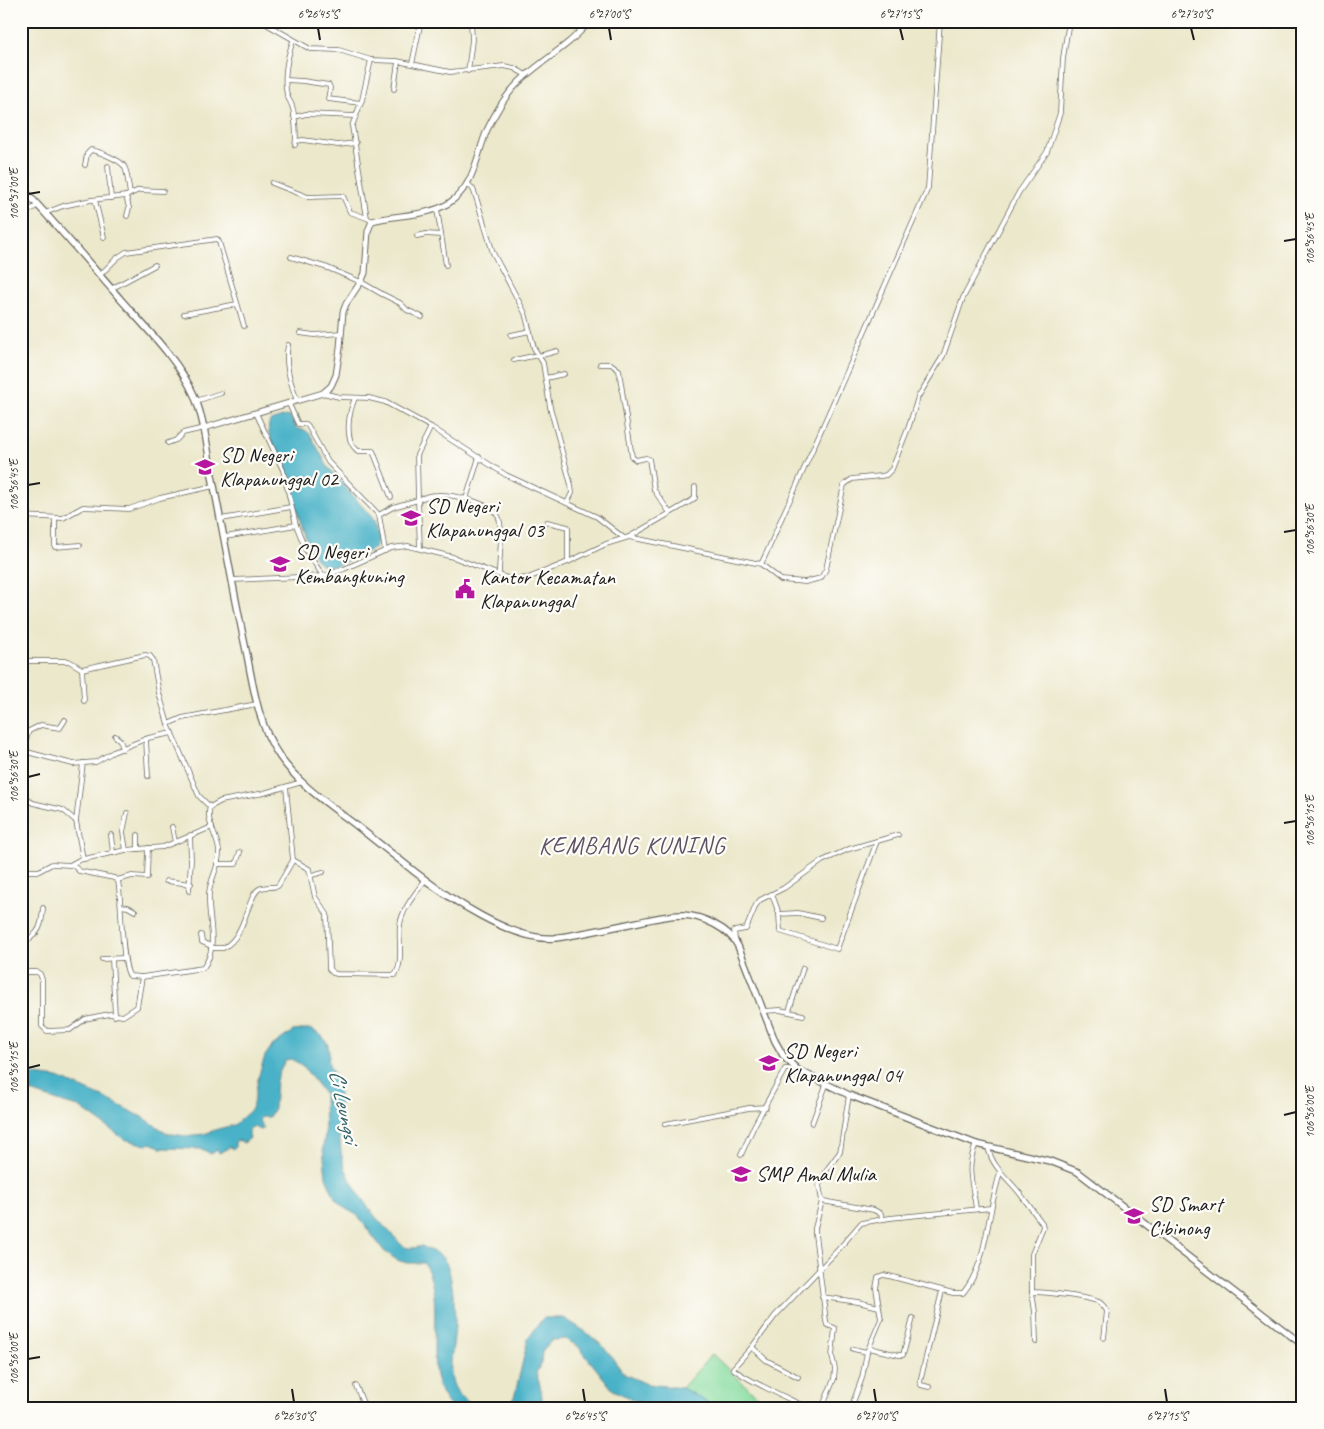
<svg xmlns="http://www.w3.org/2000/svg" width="1324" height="1429" font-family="Caveat,sans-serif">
<rect width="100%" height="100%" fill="#fdfcf7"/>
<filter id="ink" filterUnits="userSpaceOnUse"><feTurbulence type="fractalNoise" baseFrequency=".02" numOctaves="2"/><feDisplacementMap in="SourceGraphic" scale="10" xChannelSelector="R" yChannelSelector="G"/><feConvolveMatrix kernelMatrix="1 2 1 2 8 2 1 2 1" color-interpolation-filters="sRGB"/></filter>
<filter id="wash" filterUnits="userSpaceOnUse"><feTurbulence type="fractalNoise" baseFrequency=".0096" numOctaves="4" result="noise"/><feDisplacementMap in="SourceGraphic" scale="20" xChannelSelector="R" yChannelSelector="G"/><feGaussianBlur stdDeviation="1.12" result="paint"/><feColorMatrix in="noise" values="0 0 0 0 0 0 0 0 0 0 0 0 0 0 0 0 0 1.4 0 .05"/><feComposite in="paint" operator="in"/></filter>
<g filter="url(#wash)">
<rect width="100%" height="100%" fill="#ece8cc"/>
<polygon fill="#86dc9f" stroke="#517c5e" points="712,1354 770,1408 718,1408 682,1388"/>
<g fill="#4ab2c8" stroke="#336772">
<path d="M285 416 290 417 297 429 305 430 310 434 328 467 374 520 378 538 375 548C363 553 337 569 325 566 304 559 292 481 283 460 277 449 264 434 270 421Z"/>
<path d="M309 1029C320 1033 329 1039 329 1053 329 1057 328 1061 329 1064 330 1069 334 1073 336 1078 344 1108 334 1141 346 1170 356 1193 372 1215 390 1232 402 1244 402 1252 422 1246 427 1250 437 1252 442 1257 449 1265 450 1275 452 1286 454 1298 455 1311 455 1324 454 1359 437 1389 479 1408H452C416 1372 450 1306 424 1263H407L397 1260 384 1251 357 1215 346 1209 336 1200 326 1177 323 1148 325 1134 324 1094 303 1066 291 1059 285 1060 276 1080 274 1108 269 1117H261L259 1121 264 1128 261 1130 254 1127 250 1128 248 1132 250 1138 244 1143 238 1140 235 1142V1147L233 1149 230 1147 219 1153 217 1150 211 1154 202 1149 160 1148 158 1146 150 1143 146 1145 124 1139 79 1107 67 1104 31 1092 21 1091V1073L58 1078 105 1098 144 1118 167 1133 185 1136 204 1134 218 1129 234 1125 252 1109 259 1075 265 1056 272 1046 293 1031Z"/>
<path d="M543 1318H564L586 1332 605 1348 624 1374 647 1384 682 1388 718 1408H659L636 1401 613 1390 578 1346 565 1339 552 1340 542 1351 541 1364 536 1373C539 1383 545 1397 540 1408H510L515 1394 528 1339Z"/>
</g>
</g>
<g filter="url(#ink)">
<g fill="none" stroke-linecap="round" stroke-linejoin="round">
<defs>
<g id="street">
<polyline points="261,21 310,49 339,50 371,60 397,61 450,72 504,66 514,68 526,75"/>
<path d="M293 41C287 58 283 77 287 95 288 99 291 102 292 106 295 113 297 139 295 145"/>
<polyline points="371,60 362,100 352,126 367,218 372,221"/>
<polyline points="412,64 421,21"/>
<polyline points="468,71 472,40 471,21"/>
<polyline points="286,80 303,81 329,85 330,88 328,99 361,103"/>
<polyline points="394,89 398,62"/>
<polyline points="294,117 306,114 355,116"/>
<polyline points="296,141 303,140 338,145 356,143"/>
<path d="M85 165 87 154 91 150C98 151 120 160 124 166 128 172 128 186 130 193"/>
<polyline points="108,166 111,198"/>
<polyline points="272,183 308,197 343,196 350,212 367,218"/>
<polyline points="468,184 473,189 476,197 493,253 525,313 534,348 543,363 550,407 571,485 572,493 567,503"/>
<polyline points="126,196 129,208 127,216"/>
<polyline points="95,200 104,237"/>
<polyline points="437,209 446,265"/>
<polyline points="45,213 63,206 91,200 126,196 139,190 163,191"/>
<polyline points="21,216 38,205"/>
<polyline points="417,236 426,234 441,235"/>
<polyline points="291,257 328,268 361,282 382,294 400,303 407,310 422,317"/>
<polyline points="100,275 117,258 126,252 217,239 219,242 244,326"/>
<polyline points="111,289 155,265"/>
<polyline points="184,314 237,304"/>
<polyline points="300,333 314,335 342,333"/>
<polyline points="511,335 530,331"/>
<path d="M288 345C284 365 291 383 297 401"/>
<polyline points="539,356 557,351"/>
<polyline points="514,360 538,355"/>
<polyline points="600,364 611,364 619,370 632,457 636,460 646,458 649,459 654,490 670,513"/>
<polyline points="546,378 564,374"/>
<polyline points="323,393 339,397 369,398 385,402 431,427 506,475 597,517 624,538"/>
<path d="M355 398C349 412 343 440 358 451H373L391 497"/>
<polyline points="196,401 221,393"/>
<polyline points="289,404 298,424 306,424 308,426 328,462 379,515 385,551"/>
<polyline points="256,413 283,470 296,525 306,550 323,576"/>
<polyline points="168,443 176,440 183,433 204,428"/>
<polyline points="466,499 479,457"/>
<polyline points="379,515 393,507 418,500 417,455 431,427"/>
<polyline points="21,516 63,518 83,507 129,509 160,498 214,486"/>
<polyline points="55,518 55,547 80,545"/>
<polyline points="221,519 291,507"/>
<polyline points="547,522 568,527 568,562"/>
<polyline points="225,537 296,525"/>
<polyline points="629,537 691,501 695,498 695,487"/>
<path d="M420 548 418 500C424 497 431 495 437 495 451 494 490 502 498 516 504 527 499 559 499 573"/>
<path d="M761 564C773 542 780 518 792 496L928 188 940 21"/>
<polyline points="232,580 323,576 344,569 391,548 408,546 453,557 510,579 528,578 568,562 606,544 629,537 761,564 781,580 805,582 821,578 826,569 844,485 852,479 881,476 886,475 892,469 909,426 918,397 943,356 963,298 1019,192 1047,152 1060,113 1063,58 1069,21"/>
<polyline points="21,661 69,661 82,669 145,655 150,656 153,660 159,693 168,724 199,796 210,807"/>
<polyline points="82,669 84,701"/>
<polyline points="65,720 60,728 41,725 29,731 26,739 27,752 73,764 96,762 113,752 148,738 172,733"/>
<polyline points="168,724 182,718 257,704"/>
<polyline points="115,736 120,740 123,749"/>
<polyline points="146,739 148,776"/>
<polyline points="21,796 33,803 63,810 76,821 83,859"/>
<polyline points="76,821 83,763"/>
<polyline points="172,827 175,842"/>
<polyline points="111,835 113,853"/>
<polyline points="138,849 138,835"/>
<polyline points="126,850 123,832 127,813"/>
<path d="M293 860 309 869 315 897 327 914 329 969 333 973 337 974 395 975C404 962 398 940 400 925 402 909 416 893 425 880"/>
<path d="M72 864 79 871 114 878 118 881C122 899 121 967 130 976L142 977"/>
<polyline points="217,864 236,864 240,852"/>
<polyline points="21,871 39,871 52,864 70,865 79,860 126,850 163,847 212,827"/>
<polyline points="312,875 323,872"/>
<polyline points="117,880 132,876 147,877 148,848"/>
<polyline points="166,881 191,884"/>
<polyline points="189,891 191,860 190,835"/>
<polyline points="772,894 779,914 780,931 837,949 877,841"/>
<polyline points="121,906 128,907 135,911"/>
<polyline points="779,914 798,913 821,918"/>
<polyline points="201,935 202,942 211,946"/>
<polyline points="735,939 734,931 746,929 756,905 760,900 784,888 822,861 849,849 898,835"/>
<path d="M211 948H223C246 937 247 896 259 889 265 886 273 888 278 886L293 860 286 787"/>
<path d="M21 953C24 940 28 941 36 933 42 926 42 917 43 908"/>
<polyline points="102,959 124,958"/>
<polyline points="112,959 115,1016"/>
<path d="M21 972H37L40 974 42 979V1026L47 1031 70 1030 85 1019 99 1016 110 1014 123 1016 137 1007 142 977 203 968C220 947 207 917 209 893 210 879 220 866 219 851 218 837 205 821 210 807L221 801 264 793 302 782"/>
<polyline points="764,1011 780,1010 803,1015"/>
<polyline points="789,1011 803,968"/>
<polyline points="812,1123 826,1085"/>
<polyline points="665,1124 749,1108 766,1107"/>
<path d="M976 1144C965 1170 973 1183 976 1209"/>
<path d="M988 1147C992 1168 1009 1179 1021 1195 1028 1204 1035 1214 1042 1223L1043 1227 1032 1254V1292C1046 1292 1088 1297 1099 1302 1103 1304 1105 1308 1107 1311L1104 1338"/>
<polyline points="741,1155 754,1126 785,1069 789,1069 802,1077 813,1078"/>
<polyline points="822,1201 874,1210 881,1214 882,1219"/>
<polyline points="1032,1292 1035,1312 1036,1342"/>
<polyline points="822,1297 858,1302 879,1307"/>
<polyline points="752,1347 766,1360 798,1377"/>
<polyline points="869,1348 899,1355 903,1355 913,1318"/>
<polyline points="853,1349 867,1352"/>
<polyline points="356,1386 365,1408"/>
<polyline points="929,1387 921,1385 920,1382 942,1291"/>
<path d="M808 1408C794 1401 739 1377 733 1368L752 1347 775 1316 837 1251 861 1223 890 1218 991 1208"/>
<polyline points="822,1408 834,1379 835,1369 832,1356 835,1328 827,1325 826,1321 815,1234 815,1228 822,1201 819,1185 828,1168 840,1152 849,1095"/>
<path d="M851 1408 862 1378 867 1352 881 1319 876 1288 878 1277 883 1275 889 1276 953 1293H963C982 1270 985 1239 991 1211 993 1198 997 1185 1000 1172"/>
</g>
<path id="secondary" d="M204 428 323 393 331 386 336 375 340 348 343 312 346 304 362 280 365 273 368 231 372 221C396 214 427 217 449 203 475 185 476 157 487 130 492 120 497 110 504 100 521 75 546 61 569 42 576 36 583 28 591 21"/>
<path id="primary" d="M21 187C56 224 89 263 122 301 147 329 179 361 194 395 206 424 208 456 214 486 225 543 235 599 247 655 254 691 259 727 280 757 300 786 330 805 357 826 376 841 396 857 415 872 447 897 513 942 555 938 582 934 610 928 638 922 652 919 668 915 683 915 702 916 729 928 738 946L775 1041 784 1057 798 1070 849 1095 976 1144 1050 1161 1078 1172 1303 1345"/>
</defs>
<use href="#street" stroke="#65635a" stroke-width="5.5"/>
<use href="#secondary" stroke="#65635a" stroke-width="7"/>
<use href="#primary" stroke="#65635a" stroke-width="8"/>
<use href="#street" stroke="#fff" stroke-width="4"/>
<use href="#secondary" stroke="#fff" stroke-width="5"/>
<use href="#primary" stroke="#fff" stroke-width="5.5"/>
</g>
</g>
<path fill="none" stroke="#1c1c1c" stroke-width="2" d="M318 28 320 40M609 28 611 40M900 28 903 40M1191 28 1194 40M28 194 40 192M1284 241 1296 239M28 485 40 483M1284 532 1296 530M28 777 40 774M1284 823 1296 821M28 1068 40 1065M1284 1115 1296 1112M28 1359 40 1357M292 1389 294 1402M583 1389 585 1402M874 1389 876 1402M1165 1389 1167 1402"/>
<defs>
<symbol id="school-bare" viewBox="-9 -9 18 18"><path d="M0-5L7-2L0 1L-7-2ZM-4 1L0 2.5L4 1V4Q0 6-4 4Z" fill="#b5179e" stroke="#fdfcf7" stroke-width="2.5" paint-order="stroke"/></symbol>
<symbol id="civic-bare" viewBox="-9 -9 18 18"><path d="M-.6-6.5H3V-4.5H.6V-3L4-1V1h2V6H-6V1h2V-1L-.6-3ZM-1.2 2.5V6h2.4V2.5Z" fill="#b5179e" stroke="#fdfcf7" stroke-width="2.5" paint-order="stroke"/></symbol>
</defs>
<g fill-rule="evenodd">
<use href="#school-bare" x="191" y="453" width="28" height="28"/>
<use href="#school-bare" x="397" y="504" width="28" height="28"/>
<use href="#school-bare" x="266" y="550" width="28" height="28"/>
<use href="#civic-bare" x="451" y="575" width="28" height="28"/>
<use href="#school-bare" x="755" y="1049" width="28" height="28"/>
<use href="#school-bare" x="727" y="1160" width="28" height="28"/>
<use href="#school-bare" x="1120" y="1202" width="28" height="28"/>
</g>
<g text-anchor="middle" stroke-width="4.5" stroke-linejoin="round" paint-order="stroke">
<g font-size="21" fill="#1c1c1c" stroke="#fdfcf7" text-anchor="start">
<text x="220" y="462">SD Negeri<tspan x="220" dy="24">Klapanunggal 02</tspan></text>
<text x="426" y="513">SD Negeri<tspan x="426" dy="24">Klapanunggal 03</tspan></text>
<text x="295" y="559">SD Negeri<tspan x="295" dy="24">Kembangkuning</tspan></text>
<text x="480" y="584">Kantor Kecamatan<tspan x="480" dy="24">Klapanunggal</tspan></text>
<text x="784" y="1058">SD Negeri<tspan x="784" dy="24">Klapanunggal 04</tspan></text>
<text x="756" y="1181">SMP Amal Mulia</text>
<text x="1149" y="1211">SD Smart<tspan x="1149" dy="24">Cibinong</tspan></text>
</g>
<g font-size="22" font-style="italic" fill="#316069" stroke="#fdfcf7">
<text transform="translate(345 1106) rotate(78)" y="8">Ci Leungsi</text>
</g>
<g font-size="24" letter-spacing="1" fill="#5c5263" stroke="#fdfcf7">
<text x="632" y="853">KEMBANG KUNING</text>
</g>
</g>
<rect width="1324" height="1429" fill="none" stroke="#fdfcf7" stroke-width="55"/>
<rect x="28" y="28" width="1268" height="1374" fill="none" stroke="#1c1c1c" stroke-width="2"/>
<g font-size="12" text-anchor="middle" fill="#1c1c1c">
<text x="318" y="18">6°26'45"S</text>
<text x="609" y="18">6°27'00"S</text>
<text x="900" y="18">6°27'15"S</text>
<text x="1191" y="18">6°27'30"S</text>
<text transform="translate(14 194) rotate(-90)" y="4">106°57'00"E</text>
<text transform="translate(1310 239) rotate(-90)" y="4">106°56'45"E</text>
<text transform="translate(14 485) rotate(-90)" y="4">106°56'45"E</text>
<text transform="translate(1310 530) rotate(-90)" y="4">106°56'30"E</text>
<text transform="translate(14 777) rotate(-90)" y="4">106°56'30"E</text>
<text transform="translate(1310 821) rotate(-90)" y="4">106°56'15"E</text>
<text transform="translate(14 1068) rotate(-90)" y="4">106°56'15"E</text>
<text transform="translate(1310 1112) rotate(-90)" y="4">106°56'00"E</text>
<text transform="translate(14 1359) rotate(-90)" y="4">106°56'00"E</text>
<text x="294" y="1420">6°26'30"S</text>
<text x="585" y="1420">6°26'45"S</text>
<text x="876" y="1420">6°27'00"S</text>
<text x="1167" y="1420">6°27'15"S</text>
</g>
</svg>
